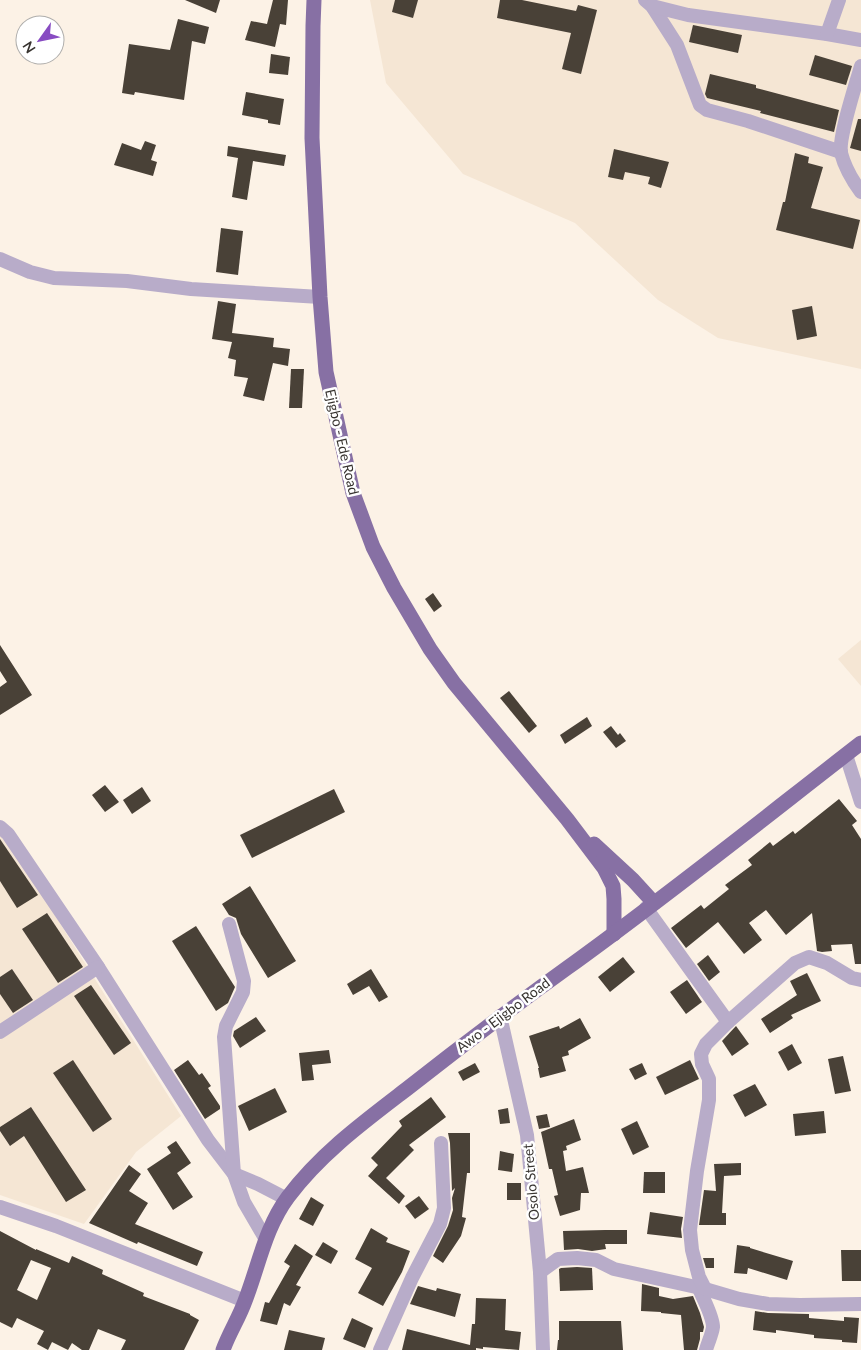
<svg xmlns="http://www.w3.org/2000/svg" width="861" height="1350" font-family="Lato,sans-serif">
<rect width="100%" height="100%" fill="#fcf2e6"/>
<g fill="#f5e6d4">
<polygon points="370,0 861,0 861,369 718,338 658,300 575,223 463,174 386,83"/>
<polygon points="861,640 861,686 838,659"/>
<polygon points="0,833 5,836 181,1116 136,1152 84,1224 0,1195"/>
</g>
<g fill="#494137" fill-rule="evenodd">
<polygon points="185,0 220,0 216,13"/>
<polygon points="273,0 288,0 286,25 280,24 275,47 245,40 251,21 267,24"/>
<polygon points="395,0 418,0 413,18 392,12"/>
<polygon points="500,0 522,0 576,11 578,5 597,10 581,74 562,69 571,33 497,18"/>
<polygon points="178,19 209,27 205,44 192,41 184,100 135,92 134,95 122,93 129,44 170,50"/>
<polygon points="693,25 742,35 738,53 689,42"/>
<polygon points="271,54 290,57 288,75 269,73"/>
<polygon points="815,55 852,66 846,85 809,75"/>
<polygon points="710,74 756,85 756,88 839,110 834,132 760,113 761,111 707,98 705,94"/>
<polygon points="246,92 284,99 280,125 268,123 268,120 242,115"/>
<polygon points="858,119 861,119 861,151 850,148"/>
<polygon points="145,141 156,145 151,160 157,162 153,176 114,165 122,143 141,150"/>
<polygon points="228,146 286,155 284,166 253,161 247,200 232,197 238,158 227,156"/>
<polygon points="614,149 669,162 661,188 648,184 650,177 625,172 623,180 608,177"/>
<polygon points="795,153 809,157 808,163 823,167 811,208 860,220 853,249 776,230 783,202 785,202"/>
<polygon points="221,228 243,231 238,275 216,272"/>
<polygon points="218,301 236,304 232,333 274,338 273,347 290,349 288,366 273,363 264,401 243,396 248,378 234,376 236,360 228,358 232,342 212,339"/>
<polygon points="812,306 817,336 797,340 792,310"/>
<polygon points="291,369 304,369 302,408 289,408"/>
<polygon points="433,593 442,606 434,612 425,599"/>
<polygon points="0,645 32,695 0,715 0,687 7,682 0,671"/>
<polygon points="509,691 537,726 529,733 500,698"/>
<polygon points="587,717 592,726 565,744 560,735"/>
<polygon points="611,726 618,735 620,733 626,741 616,748 603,732"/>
<polygon points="105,785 119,802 105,812 92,795"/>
<polygon points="142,787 151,801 132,814 123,800"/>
<polygon points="334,789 345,812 252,858 240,835"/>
<polygon points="839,799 857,821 852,825 861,839 861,964 855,964 852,944 831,945 832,951 822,952 817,951 812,913 786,935 766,910 749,923 762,940 744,954 718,922 686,948 671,928 701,905 704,909 729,889 725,885 752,865 748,860 770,842 773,846 793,831 795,834"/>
<polygon points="0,839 38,895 17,908 0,881"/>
<polygon points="250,886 296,961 268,978 241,934 236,918 229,915 222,904"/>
<polygon points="47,913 83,967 58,983 22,929"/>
<polygon points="196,926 235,987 228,1003 216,1011 172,941"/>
<polygon points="708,955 720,972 709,981 697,964"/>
<polygon points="623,957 635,972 610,992 598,977"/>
<polygon points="12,969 33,1000 13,1013 0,994 0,977"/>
<polygon points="371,969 388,997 379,1002 369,986 353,995 347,984"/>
<polygon points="807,973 821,1001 791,1015 793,1018 770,1033 761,1019 797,995 790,981"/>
<polygon points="687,980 702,1002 686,1014 670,992"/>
<polygon points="91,985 131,1043 114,1055 74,996"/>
<polygon points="256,1017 266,1031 240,1048 233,1036 234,1031"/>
<polygon points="580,1018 591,1038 568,1051 569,1055 562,1057 566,1071 540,1078 538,1068 539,1068 529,1036 559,1026 560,1029"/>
<polygon points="736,1026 749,1044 732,1056 722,1041"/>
<polygon points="792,1044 802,1063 788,1071 778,1052"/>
<polygon points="329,1050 331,1063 312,1065 314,1080 302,1081 299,1053"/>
<polygon points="843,1056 851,1091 835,1094 828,1059"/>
<polygon points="73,1060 112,1119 93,1132 53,1073"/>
<polygon points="188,1060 199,1075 202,1073 211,1086 208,1088 220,1106 220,1109 205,1119 174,1070"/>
<polygon points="690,1060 699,1079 665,1095 656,1077"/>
<polygon points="475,1063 480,1072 463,1081 458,1072"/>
<polygon points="642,1063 647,1074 635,1080 629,1069"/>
<polygon points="755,1084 767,1105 745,1117 733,1095"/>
<polygon points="275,1088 287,1112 249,1131 238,1106"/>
<polygon points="431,1097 446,1117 409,1145 414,1150 386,1178 405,1196 399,1204 368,1176 378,1165 371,1158 402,1126 399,1121"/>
<polygon points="31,1107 86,1190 66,1202 24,1136 10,1146 0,1131 0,1127"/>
<polygon points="508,1108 510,1123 500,1124 498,1110"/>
<polygon points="824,1111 826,1133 795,1136 793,1114"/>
<polygon points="547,1114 550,1127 539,1129 536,1116"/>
<polygon points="574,1119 581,1140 566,1146 567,1150 563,1151 566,1171 583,1167 589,1193 581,1193 580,1210 560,1216 554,1196 558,1195 552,1169 549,1169 541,1132"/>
<polygon points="637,1121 649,1147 633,1155 621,1129"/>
<polygon points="448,1133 470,1133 470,1173 467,1173 462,1217 466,1218 461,1236 443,1263 433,1256 448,1226 453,1210 452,1198 455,1188 452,1191 450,1143"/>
<polygon points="176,1141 191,1163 177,1173 193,1197 173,1210 147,1169 171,1153 167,1147"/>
<polygon points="500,1151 514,1154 512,1172 498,1170"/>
<polygon points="741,1163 741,1175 724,1176 722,1213 726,1213 726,1225 699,1225 704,1190 716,1191 714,1164"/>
<polygon points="129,1165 141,1174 129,1191 148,1203 135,1224 203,1252 197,1266 138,1242 137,1244 89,1223"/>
<polygon points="644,1172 665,1172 665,1193 643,1193"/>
<rect x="507" y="1183" width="14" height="17"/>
<polygon points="419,1196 429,1209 415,1219 405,1206"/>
<polygon points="311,1197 324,1205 313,1226 299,1219"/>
<polygon points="650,1212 683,1217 681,1229 682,1238 647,1234"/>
<polygon points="371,1228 388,1238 386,1242 410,1251 402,1272 383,1306 358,1293 372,1268 355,1259"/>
<polygon points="605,1230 627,1230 627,1244 605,1244 606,1249 592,1251 578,1249 564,1250 563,1231"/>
<path d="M0 1231 36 1250V1249L69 1263 72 1256 103 1270 102 1274 144 1293 143 1296 190 1314V1315L199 1320 184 1350H121L126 1340 98 1329 89 1350H82L72 1343 68 1350 52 1342 48 1350 37 1344 44 1331 17 1318 12 1328 0 1322ZM31 1260 51 1268 37 1300 17 1290Z"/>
<polygon points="323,1242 338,1251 331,1264 315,1255"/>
<polygon points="295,1244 313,1256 296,1285 301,1287 290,1306 284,1303 277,1325 260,1321 265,1302 269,1303 290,1266 284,1262"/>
<polygon points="737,1245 750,1247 750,1248 793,1261 787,1280 748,1268 747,1274 734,1273"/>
<polygon points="841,1250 861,1250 861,1281 842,1281"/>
<polygon points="703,1258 714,1258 714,1268 706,1268"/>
<polygon points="577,1267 592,1268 593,1290 560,1291 559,1269 561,1268"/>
<polygon points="642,1284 659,1288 659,1296 673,1299 693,1296 700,1313 704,1327 703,1332 700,1332 700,1339 697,1350 684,1350 681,1315 661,1313 661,1312 641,1311"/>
<polygon points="418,1286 436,1291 437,1288 461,1294 455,1317 410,1304"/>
<polygon points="476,1298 506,1299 505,1330 521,1332 519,1350 483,1347 483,1349 476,1348 476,1350 402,1350 407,1329 470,1345 472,1324 475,1324"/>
<polygon points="755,1311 768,1313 809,1314 809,1318 844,1321 844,1317 859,1318 857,1343 842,1342 842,1340 814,1338 814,1335 776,1330 776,1333 753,1330"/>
<polygon points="352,1318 373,1328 365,1348 343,1339"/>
<polygon points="559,1321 621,1321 623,1350 557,1350 558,1340 559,1340"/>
<polygon points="289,1330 325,1338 322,1350 284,1350"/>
</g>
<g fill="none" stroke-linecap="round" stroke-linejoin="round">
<g stroke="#b8acc9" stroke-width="14">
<polyline points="645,0 652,6 677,45 700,105 707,110 748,121 841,152"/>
<polyline points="652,6 688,15 827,34 861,40"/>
<polyline points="827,34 839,0"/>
<path d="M861 66C856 84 838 138 841 153 845 168 852 180 861 192"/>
<polyline points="0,259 30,272 54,278 127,281 191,289 320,297"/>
<polyline points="846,755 861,802"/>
<polyline points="0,827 8,834 98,967 208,1140 234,1174 258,1184 287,1199"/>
<polyline points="646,908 728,1022"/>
<polyline points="229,924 244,981 243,992 226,1026 224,1037 234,1174 244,1202 265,1238"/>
<polyline points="500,1016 527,1135 540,1272 543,1350"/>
<polyline points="0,1032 98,967"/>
<polyline points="0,1207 56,1226 245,1301"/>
<polyline points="540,1272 558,1259 577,1258 596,1260 614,1269 705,1289 739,1299 768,1304 800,1305 861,1304"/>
<path d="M699 1288C703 1299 713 1316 713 1327 712 1335 708 1342 706 1350"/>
<polyline points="705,1289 699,1277 692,1250 690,1230 697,1171 709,1100 709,1079 702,1064 701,1054 706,1044 728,1022 795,963 809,957 827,963 852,978 861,980"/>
<polyline points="380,1350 412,1278 440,1224 444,1208 441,1143"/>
</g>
<g stroke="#8770a4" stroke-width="15">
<polyline points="314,0 313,26 312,138 320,297 326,372 353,493 373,547 394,588 430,649 454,683 567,819 604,868 613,886 614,899 614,934"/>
<polyline points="594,844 633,880 654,903"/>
<path d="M223 1350C229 1333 239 1318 245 1301 259 1265 265 1228 288 1197 321 1153 365 1121 408 1088 460 1047 513 1007 567 968 667 896 763 819 861 743"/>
</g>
</g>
<g text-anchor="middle" stroke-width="5" stroke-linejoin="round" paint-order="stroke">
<g font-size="14" fill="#383430" stroke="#fff">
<text transform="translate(342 442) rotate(77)" y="5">Ejigbo - Ede Road</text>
<text transform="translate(503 1015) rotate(-37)" y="5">Awo - Ejigbo Road</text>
<text transform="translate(531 1182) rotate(-95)" y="5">Osolo Street</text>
</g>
</g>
<g transform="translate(40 40) rotate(237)"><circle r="24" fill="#ffffff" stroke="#afaeac"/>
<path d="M0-4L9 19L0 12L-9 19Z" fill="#884cc2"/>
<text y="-8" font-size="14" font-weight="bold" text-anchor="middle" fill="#383430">N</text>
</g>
</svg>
